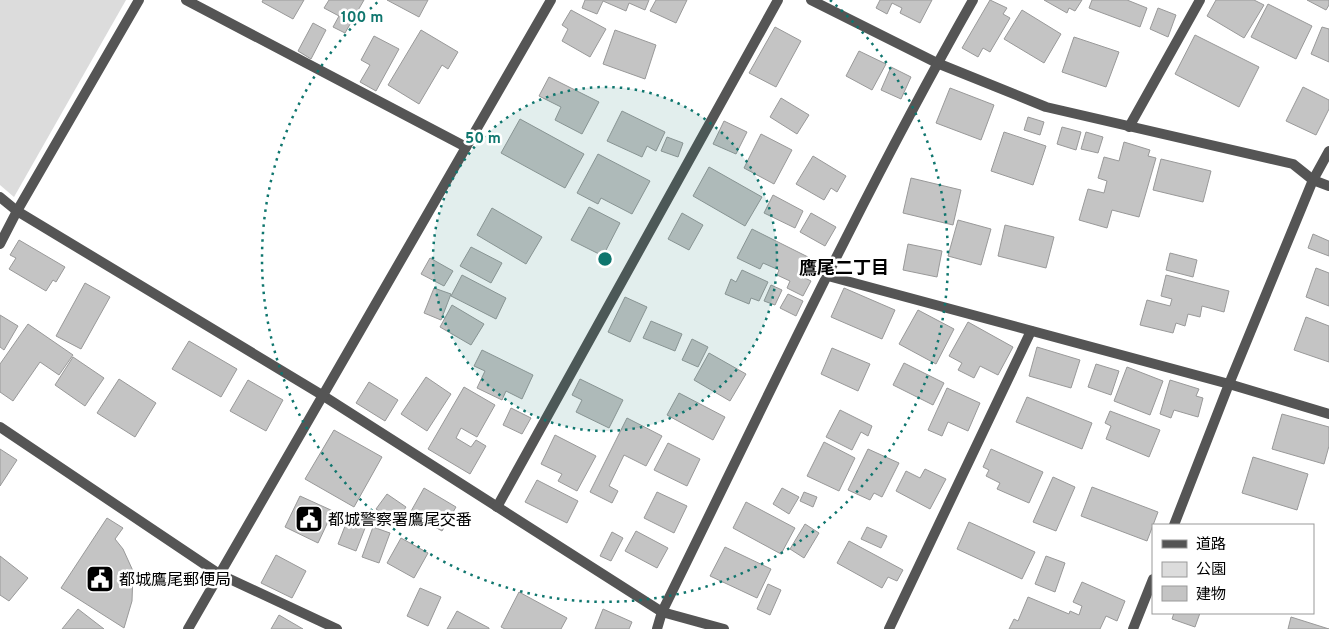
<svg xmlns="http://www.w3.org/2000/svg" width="1329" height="629" font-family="Overpass,'Noto Sans JP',sans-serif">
<rect width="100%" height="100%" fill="#fff"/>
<polygon fill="#dcdcdc" points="0,0 126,0 14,197 0,185"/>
<g fill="#c4c4c4" stroke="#999">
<polygon points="263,0 304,0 293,19 262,2"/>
<polygon points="329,0 364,0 345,33 333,27 339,16 324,8"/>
<polygon points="387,0 428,0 419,17"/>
<polygon points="585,0 649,0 645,10 629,3 626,11 603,1 597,14 582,8"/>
<polygon points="656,0 687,0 676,23 650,11"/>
<polygon points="880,0 932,0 920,23 900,13 902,8 892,3 887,14 876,8"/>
<polygon points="990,0 1007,8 1003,14 1010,18 990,52 983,48 978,57 962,48"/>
<polygon points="1044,0 1082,0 1075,11 1069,8 1067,13"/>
<polygon points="1092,0 1127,0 1147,8 1140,27 1089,8"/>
<polygon points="1216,0 1254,0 1264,5 1244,38 1207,16"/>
<polygon points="1307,0 1329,0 1329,5 1326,10"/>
<polygon points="1268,4 1312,26 1296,59 1251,37"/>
<polygon points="1158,8 1176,15 1168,37 1150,29"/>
<polygon points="571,10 606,29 590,57 562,41 568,29 562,25"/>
<polygon points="1022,10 1061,34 1044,63 1004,39"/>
<polygon points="313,23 326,30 311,59 298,51"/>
<polygon points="775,27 801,41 776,87 749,73"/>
<polygon points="1322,27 1329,29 1329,62 1311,54"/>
<polygon points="421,30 458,52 448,69 442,65 419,104 388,85"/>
<polygon points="615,30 656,45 645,79 603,64"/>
<polygon points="1195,35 1259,67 1239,107 1175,74"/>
<polygon points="374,36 399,49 376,91 360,82 370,65 361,60"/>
<polygon points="1074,37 1119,52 1106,87 1062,72"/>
<polygon points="859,51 886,64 872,90 846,76"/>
<polygon points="891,67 911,77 901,99 881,90"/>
<polygon points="549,77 599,102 582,134 555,120 561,107 539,96"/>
<polygon points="1303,87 1329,100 1329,109 1316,135 1286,121"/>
<polygon points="950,88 994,105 981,140 936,123"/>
<polygon points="781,98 809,115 797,134 770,117"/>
<polygon points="622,111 665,132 656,151 647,146 642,157 607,141"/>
<polygon points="1028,117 1044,122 1040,135 1024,130"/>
<polygon points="520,119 584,154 565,188 501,153"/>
<polygon points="724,121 747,132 736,154 713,144"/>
<polygon points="1062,127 1081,132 1076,150 1057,144"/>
<polygon points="1004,132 1046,146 1033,185 991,171"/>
<polygon points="1086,132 1103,137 1098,153 1081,149"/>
<polygon points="761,134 792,150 774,184 744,168"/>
<polygon points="667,137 683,143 678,157 661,151"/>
<polygon points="1124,142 1150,150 1148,156 1156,158 1139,217 1112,210 1107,228 1079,220 1088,189 1104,193 1107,181 1098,178 1104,157 1119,161"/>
<polygon points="598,154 650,181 632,214 601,198 598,204 577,193"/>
<polygon points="813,156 846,176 837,192 831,188 824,200 796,184"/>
<polygon points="1161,159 1211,171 1203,202 1153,190"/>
<polygon points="709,167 762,197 745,226 693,196"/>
<polygon points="911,178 961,190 953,225 903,213"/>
<polygon points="773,195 803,211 795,228 764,213"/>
<polygon points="589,207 620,223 603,256 571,240"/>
<polygon points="492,208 542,237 526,264 477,235"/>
<polygon points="682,213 703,225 689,250 668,239"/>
<polygon points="811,213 836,227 825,246 800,232"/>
<polygon points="958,220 991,229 981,265 948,256"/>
<polygon points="1005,225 1054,237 1046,268 998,256"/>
<polygon points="752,229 808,257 799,275 811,281 803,296 787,288 790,281 777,275 779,270 763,263 760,269 737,258"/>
<polygon points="1313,234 1329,241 1329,256 1308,248"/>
<polygon points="19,240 65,267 56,282 53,280 46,291 9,269 16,258 10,255"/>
<polygon points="908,244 942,251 937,277 903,270"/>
<polygon points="471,247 502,263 491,283 460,266"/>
<polygon points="1170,253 1197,260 1193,277 1166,270"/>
<polygon points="430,258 453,271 444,286 421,274"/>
<polygon points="1316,268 1329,273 1329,306 1306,297"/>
<polygon points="742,270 768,282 759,301 751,298 749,304 725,294 731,279 736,282"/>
<polygon points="462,275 506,298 496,319 451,296"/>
<polygon points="1166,275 1229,291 1224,312 1202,306 1200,317 1188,314 1185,326 1176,323 1173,333 1140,325 1147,300 1170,306 1172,299 1161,296"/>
<polygon points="85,283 110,297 81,349 56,336"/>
<polygon points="771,285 782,290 775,305 764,301"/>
<polygon points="434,288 451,294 441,320 424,313"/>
<polygon points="844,288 895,310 882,339 831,317"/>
<polygon points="788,294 803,301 796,316 780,308"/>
<polygon points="625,297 647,307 630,342 608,332"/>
<polygon points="452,305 484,324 471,345 440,327"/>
<polygon points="918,310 954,329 936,364 899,344"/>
<polygon points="0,315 18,326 4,350 0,347"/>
<polygon points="1306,317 1329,326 1329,362 1294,350"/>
<polygon points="651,321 682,334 675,351 643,338"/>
<polygon points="968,322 1013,347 998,375 980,366 974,378 958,370 962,363 949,356"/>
<polygon points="28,324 73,355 59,375 40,362 13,401 0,392 0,364"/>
<polygon points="692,339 708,347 698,367 682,360"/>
<polygon points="189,341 237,369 221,397 172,369"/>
<polygon points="1037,347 1080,360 1071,388 1029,376"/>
<polygon points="832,348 870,364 858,391 821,374"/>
<polygon points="482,350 533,375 522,399 506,391 502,400 477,388 485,371 474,366"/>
<polygon points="709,353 746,374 730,401 694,380"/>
<polygon points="73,357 104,378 85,406 55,385"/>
<polygon points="904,363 944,383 933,405 893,385"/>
<polygon points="1096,364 1119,371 1111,395 1088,387"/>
<polygon points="1127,367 1163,381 1150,415 1114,401"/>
<polygon points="426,377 451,394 427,431 401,414"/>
<polygon points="119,379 156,403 135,437 97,413"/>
<polygon points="580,379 623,400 609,428 576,412 582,400 572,395"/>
<polygon points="248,380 283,400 266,431 230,411"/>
<polygon points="1170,380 1199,389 1196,396 1203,398 1198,417 1174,410 1171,418 1160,414"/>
<polygon points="369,382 398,400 385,421 356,403"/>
<polygon points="464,387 495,405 477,437 461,428 456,438 471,447 476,440 486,446 470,474 428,449"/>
<polygon points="947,388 980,403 968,431 948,422 942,436 928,430"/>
<polygon points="679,393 725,417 713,440 667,415"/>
<polygon points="1027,397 1092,423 1082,449 1016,422"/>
<polygon points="511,408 531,418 522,434 503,425"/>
<polygon points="840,410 872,426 868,436 861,432 852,450 826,437"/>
<polygon points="1110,411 1160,430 1149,457 1106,439 1111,426 1105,423"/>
<polygon points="1282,414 1329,427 1329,446 1324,464 1272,449"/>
<polygon points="627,418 662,436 646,466 624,455 609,486 618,491 612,503 590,492"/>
<polygon points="334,430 382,457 354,507 305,479"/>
<polygon points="555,435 596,456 577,491 558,481 562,474 541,464"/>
<polygon points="824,442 855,458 839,491 807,476"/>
<polygon points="668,443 700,459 687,486 654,470"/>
<polygon points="0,449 17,460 0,486"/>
<polygon points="868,449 899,463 882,497 874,493 870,500 848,490"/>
<polygon points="991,449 1043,472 1029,503 997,489 1000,483 986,476 989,470 983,467"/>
<polygon points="1253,457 1308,474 1297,510 1242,493"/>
<polygon points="925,469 946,479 930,509 896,491 906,471 920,478"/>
<polygon points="1053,477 1075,487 1056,531 1033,522"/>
<polygon points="537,480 578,501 567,523 525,502"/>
<polygon points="1092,487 1158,512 1147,541 1081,516"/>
<polygon points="424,488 456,507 442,531 410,513"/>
<polygon points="782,488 799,497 789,514 773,504"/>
<polygon points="657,492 687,506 674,533 644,518"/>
<polygon points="804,492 817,497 813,507 800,501"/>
<polygon points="387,494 406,507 396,522 376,509"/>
<polygon points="300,496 333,511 318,543 285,527"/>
<polygon points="746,502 795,528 781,554 733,528"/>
<polygon points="349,516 367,523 356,551 338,544"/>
<polygon points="107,518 123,528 115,539 123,549 133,571 132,601 124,628 61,588"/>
<polygon points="969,522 1035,552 1022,579 957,549"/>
<polygon points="805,524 819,533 804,558 790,549"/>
<polygon points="373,527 390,533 379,563 362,557"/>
<polygon points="867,527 887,536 881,548 861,539"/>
<polygon points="636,531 668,548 657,568 625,551"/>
<polygon points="612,532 623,538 611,561 600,556"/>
<polygon points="401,538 428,553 414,578 387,563"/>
<polygon points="849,541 903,570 897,581 888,577 882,588 837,563"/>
<polygon points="725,547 771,569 757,598 710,576"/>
<polygon points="276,555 306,571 292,598 261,583"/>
<polygon points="0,556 28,578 9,601 0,595"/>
<polygon points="1046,556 1065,563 1055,592 1035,584"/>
<polygon points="1082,582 1125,601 1117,621 1106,616 1100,629 1009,629 1014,619 1018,621 1028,597 1069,614 1070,611 1079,615 1082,606 1073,602"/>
<polygon points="768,584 781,590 770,615 757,609"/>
<polygon points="420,588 441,597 428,626 407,616"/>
<polygon points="519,592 567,618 561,629 505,629 501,627"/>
<polygon points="78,609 104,629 62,629"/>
<polygon points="603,609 632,622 629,629 595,629"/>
<polygon points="457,611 489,628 489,629 447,629"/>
<polygon points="1174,613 1200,613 1195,627 1172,619"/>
<polygon points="279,615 303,629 271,629"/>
<polygon points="1291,617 1329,629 1288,629"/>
</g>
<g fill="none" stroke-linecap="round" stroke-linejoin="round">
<g stroke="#555" stroke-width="10">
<polyline points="186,0 466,147"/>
<polyline points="811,0 937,63 1046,107 1293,164 1313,180 1329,186"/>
<polyline points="1129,127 1200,0"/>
<polyline points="0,197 17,211 322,395 662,612 724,629"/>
<polyline points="0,244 17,211 139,0"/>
<polyline points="828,276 1229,384 1329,414"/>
<polyline points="0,427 219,574 337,629"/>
<polyline points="497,507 778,0"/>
<polyline points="1174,525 1229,384 1313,180 1329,151"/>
<path d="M657 629 662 612C763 407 860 199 973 0"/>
<polyline points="889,629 1031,331"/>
<polyline points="1133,629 1153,579"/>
</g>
<polyline stroke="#555" stroke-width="10" points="188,629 551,0"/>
</g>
<circle cx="605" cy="259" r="172" fill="#0f766e" fill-opacity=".12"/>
<g fill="none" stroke="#0f766e" stroke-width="2.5" stroke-dasharray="2.5 5">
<circle cx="605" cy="259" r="172"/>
<path d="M830 0A343 343 0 1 1 380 0"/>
</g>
<defs>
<symbol id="civic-square" viewBox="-11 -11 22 22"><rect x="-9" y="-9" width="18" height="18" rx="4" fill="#000" stroke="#fff"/><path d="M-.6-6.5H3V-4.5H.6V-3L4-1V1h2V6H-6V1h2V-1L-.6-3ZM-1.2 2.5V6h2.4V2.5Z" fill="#fff"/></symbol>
</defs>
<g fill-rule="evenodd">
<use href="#civic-square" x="293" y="503" width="32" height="32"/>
<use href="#civic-square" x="84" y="563" width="32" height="32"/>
</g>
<g text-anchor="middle" stroke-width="5" stroke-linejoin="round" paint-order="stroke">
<g font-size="16" fill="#000" stroke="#fff" text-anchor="start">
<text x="328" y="525">都城警察署鷹尾交番</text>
<text x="119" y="585">都城鷹尾郵便局</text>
</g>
<g font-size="18" font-weight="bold" fill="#000" stroke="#fff">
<text x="844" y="274">鷹尾二丁目</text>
</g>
</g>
<circle cx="605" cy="259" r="8" fill="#0f766e" stroke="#fff" stroke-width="2.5"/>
<g font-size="15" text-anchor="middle" font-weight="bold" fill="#0f766e" stroke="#fff" stroke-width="5" stroke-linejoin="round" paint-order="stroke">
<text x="362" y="22">100 m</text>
<text x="483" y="143">50 m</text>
</g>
<rect x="1152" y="524" width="162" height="90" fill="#ffffff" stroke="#999999"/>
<rect x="1162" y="540" width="25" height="8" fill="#555555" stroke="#999999"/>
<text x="1196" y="549" font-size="15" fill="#000000">道路</text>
<rect x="1162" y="562" width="25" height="15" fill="#dcdcdc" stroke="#999999"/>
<text x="1196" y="574" font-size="15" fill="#000000">公園</text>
<rect x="1162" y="586" width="25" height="15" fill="#c4c4c4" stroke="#999999"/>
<text x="1196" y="599" font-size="15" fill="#000000">建物</text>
</svg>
